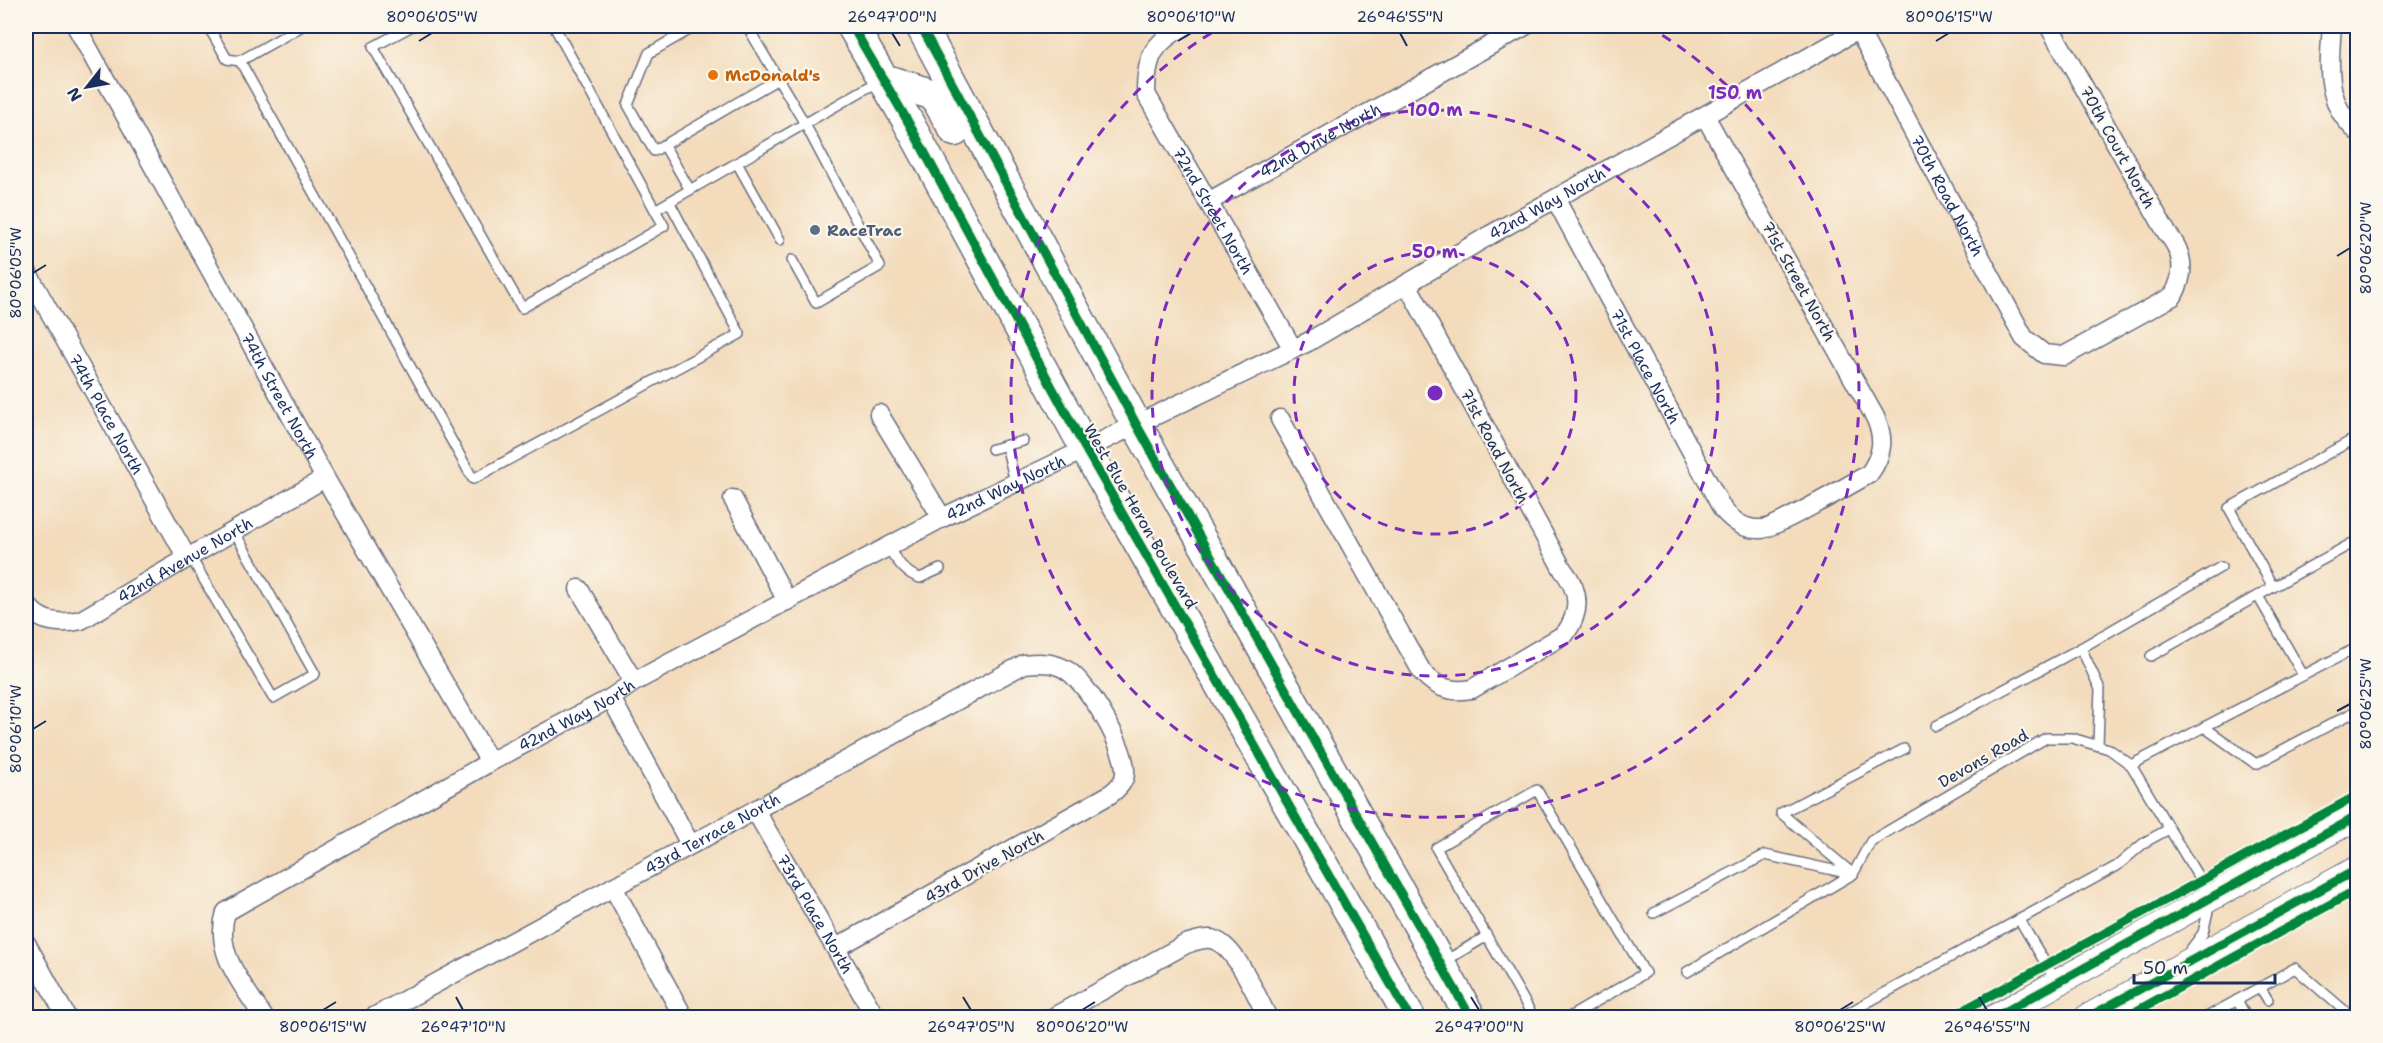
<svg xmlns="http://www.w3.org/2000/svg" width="2383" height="1043" font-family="'Shantell Sans',sans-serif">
<rect width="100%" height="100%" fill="#fbf7ec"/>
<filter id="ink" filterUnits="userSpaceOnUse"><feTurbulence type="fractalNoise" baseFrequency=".0167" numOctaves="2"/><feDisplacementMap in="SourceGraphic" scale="12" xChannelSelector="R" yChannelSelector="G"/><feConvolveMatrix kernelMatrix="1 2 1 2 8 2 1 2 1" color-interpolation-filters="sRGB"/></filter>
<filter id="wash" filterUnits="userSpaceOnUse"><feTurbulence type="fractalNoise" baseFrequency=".008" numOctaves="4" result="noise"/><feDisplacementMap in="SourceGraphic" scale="24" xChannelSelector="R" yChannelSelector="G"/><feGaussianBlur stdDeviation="1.35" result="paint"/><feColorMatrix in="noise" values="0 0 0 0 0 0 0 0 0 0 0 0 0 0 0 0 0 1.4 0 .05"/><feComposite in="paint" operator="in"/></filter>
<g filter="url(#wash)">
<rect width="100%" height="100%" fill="#f3dbbc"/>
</g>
<g filter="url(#ink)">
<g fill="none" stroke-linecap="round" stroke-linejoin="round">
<defs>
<g id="service">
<polyline points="208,26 227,59 240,61 302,26"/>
<polyline points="412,26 373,47 522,308 664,226 655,210"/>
<polyline points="554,26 655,210 879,81"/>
<polyline points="696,26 649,53 628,105 654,151 778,79"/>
<polyline points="747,26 805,124 880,266 816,303 792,260"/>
<polyline points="240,61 473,479 740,334 670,203"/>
<polyline points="664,145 690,190"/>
<polyline points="737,163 780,240"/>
<polyline points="1006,445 1015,482"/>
<polyline points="992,449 1023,441"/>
<path d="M887 547C897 560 904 573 920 578L940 569"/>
<polyline points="190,556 273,698 315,674 234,531"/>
<polyline points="2273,587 2358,540"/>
<polyline points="2258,596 2303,675"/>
<polyline points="2081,648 2221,567"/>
<polyline points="2151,656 2273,587 2229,508 2358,437"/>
<polyline points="1936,726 2081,648 2100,689 2098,744"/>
<polyline points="2204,727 2256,764 2358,710"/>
<polyline points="2131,765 2358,647"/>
<polyline points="1853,874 1871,841 2046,738 2072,738 2109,749 2131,765 2211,898 2203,933 2188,953"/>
<polyline points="1853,874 1781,813 1904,749"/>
<polyline points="1654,913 1765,855 1851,874"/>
<polyline points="2019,919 2056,981"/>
<polyline points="1445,961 1487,936"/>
<polyline points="1687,972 1853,874"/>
<polyline points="2260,987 2268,1000"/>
<polyline points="2237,1000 2244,1013"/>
<polyline points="1534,1018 1436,848 1537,790 1645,973 1568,1018"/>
<polyline points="1839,1018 2117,866 2145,842 2169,829"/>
<polyline points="2205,1018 2295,968 2353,1018"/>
</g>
<g id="minor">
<path id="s1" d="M76 26 325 478 490 762"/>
<path id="s2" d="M1185 26C1152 43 1146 58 1146 94L1293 349"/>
<path d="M2332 26C2329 64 2324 104 2358 132"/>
<path id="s3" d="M1858 29 2024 338 2044 354 2064 356 2173 296C2186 273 2184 253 2167 233L2049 26"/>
<path id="s4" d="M1556 200 1723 510C1734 522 1745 530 1762 529 1773 529 1853 483 1869 474 1883 455 1885 438 1875 417L1705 116"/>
<path id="s5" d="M1208 202 1525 26"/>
<path id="s6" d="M26 270 187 558"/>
<polyline points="879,414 942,518"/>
<path d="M1280 419 1422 672C1437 688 1451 693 1472 689L1565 634C1581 612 1580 591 1563 570L1407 284"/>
<polyline points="733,499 787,601"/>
<polyline points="579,589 634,682"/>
<path id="s7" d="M26 603C38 623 60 625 81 620L325 478"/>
<polyline points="611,698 690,844"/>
<path id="s8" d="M755 810 876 1018"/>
<polyline points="613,887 684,1018"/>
<polyline points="26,943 67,1018"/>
<path id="s9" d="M264 1018C243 984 213 953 226 912L490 762 611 698 634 682 942 518 1308 342 1490 235 1865 26"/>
<path id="s10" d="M372 1018 1024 664C1040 662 1055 662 1068 671 1089 685 1127 749 1125 774 1124 783 1116 790 1109 795L836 948"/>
<path d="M1052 1018 1186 944C1193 942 1203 938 1210 939 1234 941 1257 997 1268 1018"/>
</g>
<g id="secondary">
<polyline points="1994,1018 2358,816"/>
<polyline points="2087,1018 2358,869"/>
</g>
<g id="trunk">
<polyline points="852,26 907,120 1085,448 1410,1018"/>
<polyline points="921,26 1136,424 1471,1018"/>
<polyline points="883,79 934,95 955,131"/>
</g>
</defs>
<use href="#service" stroke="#676b7f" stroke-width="12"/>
<use href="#minor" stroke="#676b7f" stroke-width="21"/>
<use href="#secondary" stroke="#676b7f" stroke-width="28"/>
<use href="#trunk" stroke="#676b7f" stroke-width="33"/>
<use href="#service" stroke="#fff" stroke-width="9"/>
<use href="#minor" stroke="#fff" stroke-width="18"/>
<use href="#secondary" stroke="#fff" stroke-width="26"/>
<use href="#trunk" stroke="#fff" stroke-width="30"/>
<defs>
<g id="cycleway">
<polyline points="852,26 907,120 1085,448 1410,1018"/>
<polyline points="921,26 1136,424 1471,1018"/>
<polyline points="1949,1018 2358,795"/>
<polyline points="1994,1018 2358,816"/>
<polyline points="2087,1018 2358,869"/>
<polyline points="2124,1018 2358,889"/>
</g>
</defs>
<use href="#cycleway" stroke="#fbf7ec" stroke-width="13"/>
<use href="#cycleway" stroke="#00873e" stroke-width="9"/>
</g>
</g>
<path fill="none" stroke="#1b2f5e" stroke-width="2" d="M892 33 900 46M1400 33 1407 46M419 41 432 33M1178 41 1191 33M1936 41 1949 33M2337 256 2350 248M33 273 46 265M2337 711 2350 704M33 729 46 721M456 997 463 1010M963 997 971 1010M1471 997 1479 1010M1979 997 1987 1010M323 1010 336 1002M1082 1010 1095 1002M1840 1010 1853 1002"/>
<g fill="none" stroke="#7b2cbf" stroke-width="3" stroke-dasharray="10 8">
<circle cx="1435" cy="393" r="141"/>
<circle cx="1435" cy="393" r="283"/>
<path d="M1647 26A424 424 0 1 1 1223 26"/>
</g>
<circle fill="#e8710a" stroke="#fbf7ec" stroke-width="2" cx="713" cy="75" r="6"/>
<circle fill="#5c6f8a" stroke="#fbf7ec" stroke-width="2" cx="815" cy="230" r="6"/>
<g text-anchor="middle" stroke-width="4.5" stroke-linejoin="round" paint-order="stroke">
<g font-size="16" font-weight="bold" fill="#c56008" stroke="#fbf7ec" text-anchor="start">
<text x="725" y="81">McDonald's</text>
</g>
<g font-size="16" fill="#1b2f5e" stroke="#fbf7ec">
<text dy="6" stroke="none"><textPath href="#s5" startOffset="128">42nd Drive North</textPath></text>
<text transform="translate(2118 147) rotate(61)" y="6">70th Court North</text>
<text dy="6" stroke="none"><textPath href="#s3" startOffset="189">70th Road North</textPath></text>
<text dy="6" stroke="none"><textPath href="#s9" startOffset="1617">42nd Way North</textPath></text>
<text dy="6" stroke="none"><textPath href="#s2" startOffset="219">72nd Street North</textPath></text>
<text transform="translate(1799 281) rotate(61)" y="6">71st Street North</text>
<text dy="6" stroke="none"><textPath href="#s4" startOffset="189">71st Place North</textPath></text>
<text dy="6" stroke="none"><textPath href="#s1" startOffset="422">74th Street North</textPath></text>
<text dy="6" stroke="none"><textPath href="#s6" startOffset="165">74th Place North</textPath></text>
<text transform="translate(1495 446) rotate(62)" y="6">71st Road North</text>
<text dy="6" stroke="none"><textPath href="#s9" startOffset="1005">42nd Way North</textPath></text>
<text transform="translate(1141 516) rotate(60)" y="6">West Blue Heron Boulevard</text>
<text dy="6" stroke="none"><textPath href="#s7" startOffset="182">42nd Avenue North</textPath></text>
<text dy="6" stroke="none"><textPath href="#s9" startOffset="519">42nd Way North</textPath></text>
<text transform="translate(1983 758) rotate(-30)" y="6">Devons Road</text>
<text dy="6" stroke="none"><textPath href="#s10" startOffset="387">43rd Terrace North</textPath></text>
<text transform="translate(984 866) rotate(-29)" y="6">43rd Drive North</text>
<text dy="6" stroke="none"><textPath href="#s8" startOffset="120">73rd Place North</textPath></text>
</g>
<g font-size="16" font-weight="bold" fill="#4e5e75" stroke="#fbf7ec" text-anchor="start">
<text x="827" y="236">RaceTrac</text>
</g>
</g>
<circle cx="1435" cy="393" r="9" fill="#7b2cbf" stroke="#fbf7ec" stroke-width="3"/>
<g font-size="18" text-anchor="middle" font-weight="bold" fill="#7b2cbf" stroke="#fbf7ec" stroke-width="4.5" stroke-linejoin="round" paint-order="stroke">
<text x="1735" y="99">150 m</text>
<text x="1435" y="116">100 m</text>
<text x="1435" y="258">50 m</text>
</g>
<rect width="2383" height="1043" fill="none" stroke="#fbf7ec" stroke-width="66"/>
<g transform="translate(87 87) rotate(239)" stroke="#fbf7ec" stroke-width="4.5" paint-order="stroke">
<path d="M0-4.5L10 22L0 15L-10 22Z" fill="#1b2f5e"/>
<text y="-9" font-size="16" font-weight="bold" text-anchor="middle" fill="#1b2f5e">N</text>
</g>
<path d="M2134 974v9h141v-9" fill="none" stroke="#1b2f5e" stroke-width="3"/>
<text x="2143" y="974" font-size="18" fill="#1b2f5e" stroke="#fbf7ec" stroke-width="4.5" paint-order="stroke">50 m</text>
<rect x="33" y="33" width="2317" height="977" fill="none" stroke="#1b2f5e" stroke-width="2"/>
<g font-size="15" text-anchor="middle" fill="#1b2f5e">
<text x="432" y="22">80°06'05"W</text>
<text x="892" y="22">26°47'00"N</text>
<text x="1191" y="22">80°06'10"W</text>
<text x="1400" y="22">26°46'55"N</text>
<text x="1949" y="22">80°06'15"W</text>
<text transform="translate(2366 248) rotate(-90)" y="5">80°06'20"W</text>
<text transform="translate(16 273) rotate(-90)" y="5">80°06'05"W</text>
<text transform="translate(2366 704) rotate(-90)" y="5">80°06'25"W</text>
<text transform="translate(16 729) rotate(-90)" y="5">80°06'10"W</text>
<text x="323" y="1032">80°06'15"W</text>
<text x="463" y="1032">26°47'10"N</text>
<text x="971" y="1032">26°47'05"N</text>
<text x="1082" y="1032">80°06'20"W</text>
<text x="1479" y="1032">26°47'00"N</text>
<text x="1840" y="1032">80°06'25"W</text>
<text x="1987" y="1032">26°46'55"N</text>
</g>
</svg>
